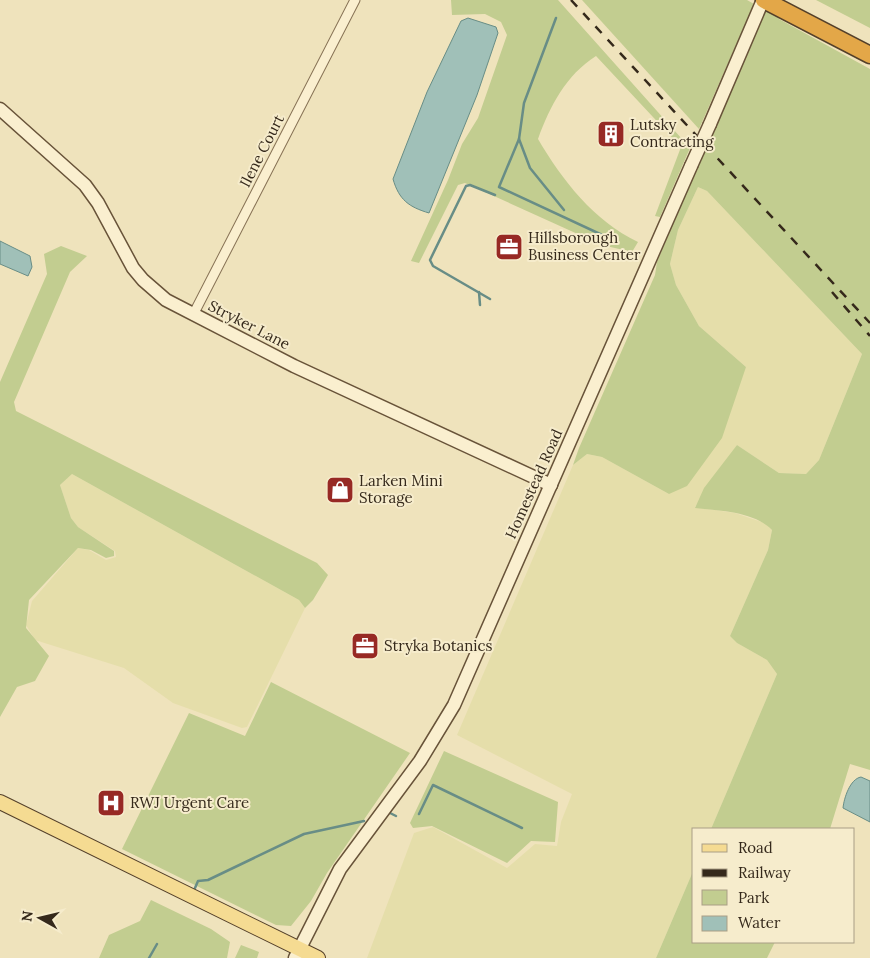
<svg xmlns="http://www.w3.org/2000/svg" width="870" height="958" font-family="Lora,serif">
<rect width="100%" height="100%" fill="#efe3bc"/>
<g fill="#e5deaa">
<polygon points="698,187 707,191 862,354 819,460 806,474 779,473 737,445 695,507 735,513 765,523 772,530 768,550 730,636 737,643 767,660 777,674 711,829 694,829 694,869 656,958 367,958 414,833 433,827 507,868 535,844 557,846 561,822 572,794 457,735 573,465 587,454 602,457 669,494 746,367 699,326 676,285 670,264 678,230"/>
<polygon points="72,474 299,600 305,608 247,727 242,728 173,703 124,668 35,640 26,625 32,601 78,548 89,550 106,560 116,557 115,551 78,527 71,518 60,485"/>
</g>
<g fill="#c2cd90">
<path d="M451 0H558L690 148 660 217 655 216 681 147 596 56C566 75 550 106 538 139 562 180 594 221 638 242L632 252 602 245 465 183 458 185 419 263 411 261 448 180 462 144 478 118 507 35 501 22 485 14 452 15Z"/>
<polygon points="582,0 747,0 754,4 699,129"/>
<polygon points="816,0 870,0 870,28"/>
<path d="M766 8 776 13 779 19 870 69V770L850 764 830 829H711L777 674 767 660 737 643 730 636 768 550 772 530C753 511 720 511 695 508L704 488 737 445 779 473 806 474 819 460 862 354 707 191 698 187 678 230 670 264 676 285 699 326 746 367 722 438 687 486 669 494 602 457 587 454 573 465 579 448 655 275 657 262C692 177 730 93 766 8Z"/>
<polygon points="61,246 87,256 70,272 14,402 16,411 317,563 328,575 313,600 305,608 299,600 72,474 60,485 71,518 78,527 114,551 114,556 106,558 91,550 78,548 29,600 26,628 49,656 35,681 17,687 0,717 0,382 47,274 44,254"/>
<polygon points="271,682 410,753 327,873 311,901 291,926 276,925 122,849 189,713 245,736"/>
<polygon points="444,751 558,802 555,842 531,841 507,863 432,826 413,828 410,823"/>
<polygon points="694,869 694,942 775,942 767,958 656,958"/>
<polygon points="151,900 211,929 230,942 227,958 99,958 109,935 140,921"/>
<polygon points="241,945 259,952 257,958 235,958"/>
</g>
<g fill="#a0c0b8" stroke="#688d86">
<path d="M468 18 496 27 498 33 477 95 429 213C409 207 399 200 393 179L427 92 461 21Z"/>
<polygon points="0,241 30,256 32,267 28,276 0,264"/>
<path d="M861 777 870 781V822L843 808C844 798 850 779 861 777Z"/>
</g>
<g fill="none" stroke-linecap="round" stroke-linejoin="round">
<g stroke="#688d86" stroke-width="2.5">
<polyline points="556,18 524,103 519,139 530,168 564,210"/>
<polyline points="519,139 499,187 613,240"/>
<polyline points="479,292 480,305"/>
<polyline points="490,299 433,266 430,260 466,186 470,185 495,195"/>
<polyline points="390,813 396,816"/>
<polyline points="419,814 433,785 522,828"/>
<polyline points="195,888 198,881 208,880 304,834 364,821"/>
<polyline points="149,958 157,944"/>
</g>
<defs>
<polyline id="street" points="193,315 355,0"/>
<g id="secondary">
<polyline points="0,109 85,185 98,203 133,268 143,280 166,300 294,366 551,485"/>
<polyline points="710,124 763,0"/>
<polyline points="295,958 340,869 420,761 454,705 691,166"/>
</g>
<polyline id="primary" points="0,802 318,958"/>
<polyline id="highway" points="764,0 870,55"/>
</defs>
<use href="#street" stroke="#877255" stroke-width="11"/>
<use href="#secondary" stroke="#685339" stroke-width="15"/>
<use href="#primary" stroke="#54402a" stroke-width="16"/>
<use href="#highway" stroke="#54402a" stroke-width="19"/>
<use href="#street" stroke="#faefcf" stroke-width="9"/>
<use href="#secondary" stroke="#faefcf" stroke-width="12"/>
<use href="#primary" stroke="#f5db92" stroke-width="14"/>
<use href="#highway" stroke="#e3a748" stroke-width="16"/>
<g stroke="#35291b" stroke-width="2.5" stroke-dasharray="9 9" stroke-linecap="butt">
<polyline points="571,0 870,323"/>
<polyline points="832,292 870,336"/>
</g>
<defs>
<polyline id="secondary-bridge" points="691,166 710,124"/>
</defs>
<use href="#secondary-bridge" stroke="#685339" stroke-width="15" stroke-linecap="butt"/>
<use href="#secondary-bridge" stroke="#faefcf" stroke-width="12"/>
</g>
<defs>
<symbol id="building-square" viewBox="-11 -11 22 22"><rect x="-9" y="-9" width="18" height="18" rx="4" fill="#972924" stroke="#f6eccc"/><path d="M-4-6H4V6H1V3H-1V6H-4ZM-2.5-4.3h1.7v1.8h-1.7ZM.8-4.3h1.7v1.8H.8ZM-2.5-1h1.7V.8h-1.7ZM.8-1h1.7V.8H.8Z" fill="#fff"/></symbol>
<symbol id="office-square" viewBox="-11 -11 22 22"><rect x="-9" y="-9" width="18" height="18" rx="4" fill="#972924" stroke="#f6eccc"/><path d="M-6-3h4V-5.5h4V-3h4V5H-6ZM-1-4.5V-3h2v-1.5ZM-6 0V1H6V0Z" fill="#fff"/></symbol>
<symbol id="shop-square" viewBox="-11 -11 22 22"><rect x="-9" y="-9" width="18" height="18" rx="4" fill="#972924" stroke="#f6eccc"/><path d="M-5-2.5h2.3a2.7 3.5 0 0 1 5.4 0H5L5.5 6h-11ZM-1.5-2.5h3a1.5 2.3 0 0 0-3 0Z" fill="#fff"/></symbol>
<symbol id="hospital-square" viewBox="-11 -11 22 22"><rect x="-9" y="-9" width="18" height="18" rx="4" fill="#972924" stroke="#f6eccc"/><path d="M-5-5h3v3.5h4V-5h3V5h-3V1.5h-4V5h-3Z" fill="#fff"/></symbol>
</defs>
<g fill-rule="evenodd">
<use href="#building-square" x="595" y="118" width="32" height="32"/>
<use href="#office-square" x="493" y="231" width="32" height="32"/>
<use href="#shop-square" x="324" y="474" width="32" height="32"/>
<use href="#office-square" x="349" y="630" width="32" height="32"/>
<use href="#hospital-square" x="95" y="787" width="32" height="32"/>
</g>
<g text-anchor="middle" stroke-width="4" stroke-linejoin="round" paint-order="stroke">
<g font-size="15" fill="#35291b" stroke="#f6eccc" text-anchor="start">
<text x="630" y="130">Lutsky<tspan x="630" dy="17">Contracting</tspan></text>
<text x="528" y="243">Hillsborough<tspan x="528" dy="17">Business Center</tspan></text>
<text x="359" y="486">Larken Mini<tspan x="359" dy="17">Storage</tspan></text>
<text x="384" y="651">Stryka Botanics</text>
<text x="130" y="808">RWJ Urgent Care</text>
</g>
<g font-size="15" fill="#35291b" stroke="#f6eccc">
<text transform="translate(262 151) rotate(-63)" y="5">Ilene Court</text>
<text transform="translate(249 325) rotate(27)" y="5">Stryker Lane</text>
<text transform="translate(534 484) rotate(-66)" y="5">Homestead Road</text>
</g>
</g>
<rect x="692" y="828" width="162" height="115" fill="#f6eccc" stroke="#a99e85"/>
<rect x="702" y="844" width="25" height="8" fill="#f5db92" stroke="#a99e85"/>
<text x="738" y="853" font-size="15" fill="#35291b">Road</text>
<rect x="702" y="869" width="25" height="8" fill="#35291b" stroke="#a99e85"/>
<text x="738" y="878" font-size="15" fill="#35291b">Railway</text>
<rect x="702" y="890" width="25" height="15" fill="#c2cd90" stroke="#a99e85"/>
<text x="738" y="903" font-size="15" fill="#35291b">Park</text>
<rect x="702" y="916" width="25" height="15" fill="#a0c0b8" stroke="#a99e85"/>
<text x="738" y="928" font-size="15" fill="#35291b">Water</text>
<g transform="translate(40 918) rotate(278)" stroke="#f6eccc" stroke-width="4" paint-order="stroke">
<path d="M0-4L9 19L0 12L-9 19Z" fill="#35291b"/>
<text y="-8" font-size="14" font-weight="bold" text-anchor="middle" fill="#35291b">N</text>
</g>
</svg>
